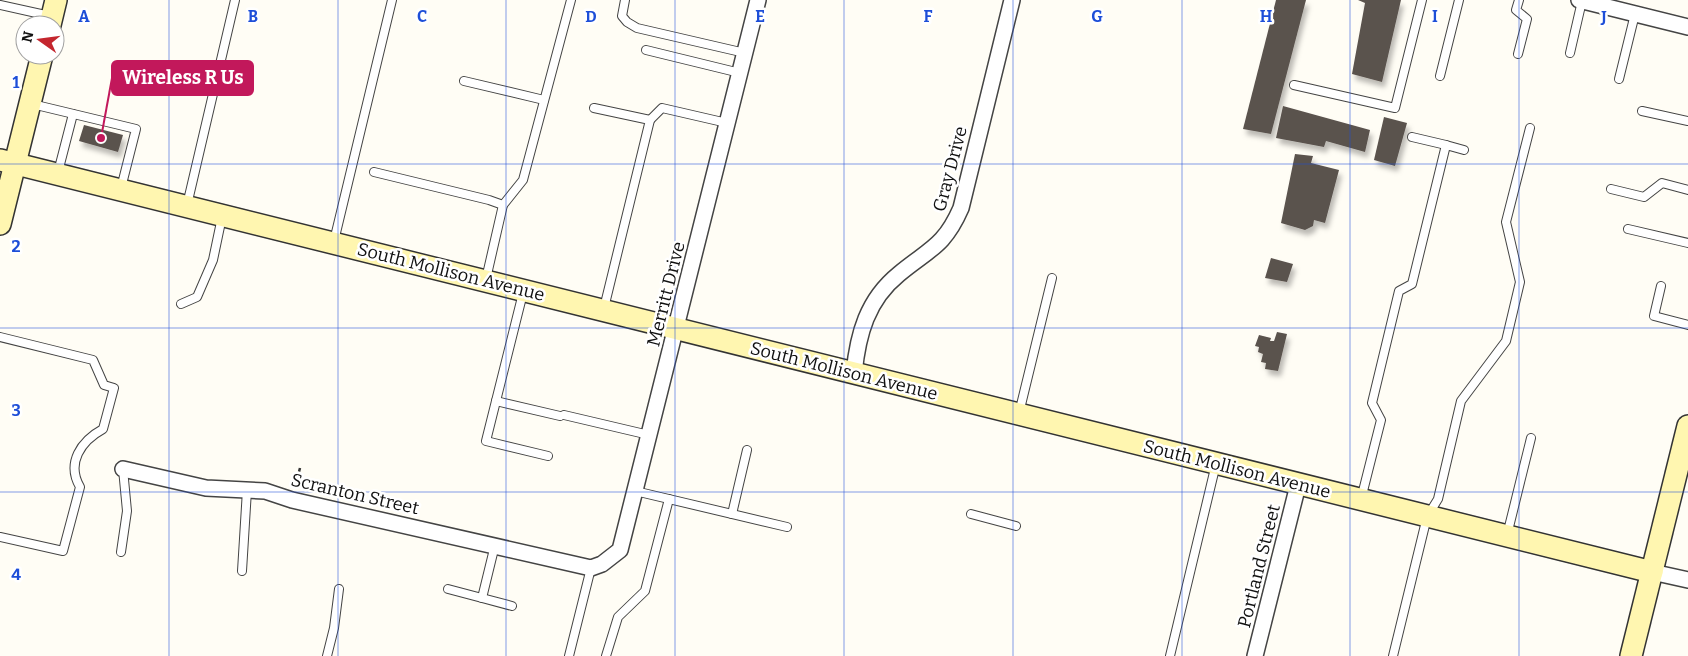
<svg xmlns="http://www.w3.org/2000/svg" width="1688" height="656" font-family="Bitter,serif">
<defs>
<filter id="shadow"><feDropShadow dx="3" dy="5.5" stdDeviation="2.5" flood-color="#0004"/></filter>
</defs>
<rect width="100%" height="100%" fill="#fffdf5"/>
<g fill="#5a524d" filter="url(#shadow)">
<polygon points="1276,0 1306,0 1271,134 1243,129"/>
<polygon points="1358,0 1401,0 1382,82 1352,74 1365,3"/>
<polygon points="1283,106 1370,130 1365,152 1326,141 1324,147 1276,138"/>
<polygon points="1384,117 1407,123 1395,166 1374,160"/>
<polygon points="84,125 123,135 118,152 79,141"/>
<polygon points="1295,154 1313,156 1311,163 1339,170 1325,223 1314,220 1313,226 1305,230 1281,223"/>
<polygon points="1271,258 1293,264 1287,282 1265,278"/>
<polygon points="1277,332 1287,334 1278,371 1265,369 1266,363 1261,362 1263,354 1258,352 1259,347 1255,346 1259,335 1271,338 1270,341 1274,341"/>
</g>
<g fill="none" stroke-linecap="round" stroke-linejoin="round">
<defs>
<g id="lane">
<polyline points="625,0 622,16 627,22 637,28 745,53"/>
<polyline points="0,5 50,16"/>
<polyline points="646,50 740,73"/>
<polyline points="1570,53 1582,1"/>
<polyline points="1518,54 1527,19 1516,10 1519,0"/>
<polyline points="1440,76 1459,0"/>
<polyline points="1619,79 1635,14"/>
<polyline points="464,81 544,100"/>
<polyline points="1294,85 1395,108 1422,0"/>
<polyline points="32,104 136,129 121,188"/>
<polyline points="594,108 650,120 604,308"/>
<polyline points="1642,111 1688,121"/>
<polyline points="650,120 662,108 727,123"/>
<polyline points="1412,137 1446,145"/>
<polyline points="58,172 73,114"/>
<polyline points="374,172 489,200 503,205"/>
<polyline points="1611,189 1644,197 1662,183 1688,190"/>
<polyline points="187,205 235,0"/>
<polyline points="1628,229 1688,243"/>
<polyline points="334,241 392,0"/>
<polyline points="486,279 503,205 523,180 571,0"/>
<polyline points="1661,286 1654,316 1688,325"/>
<polyline points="523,293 486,441 548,456"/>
<polyline points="181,304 197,297 213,260 222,217"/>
<path d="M0 337 93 360 104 385 114 388 103 429C81 441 66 463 80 487L63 551 0 537"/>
<polyline points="496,401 560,416"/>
<polyline points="1019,413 1052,278"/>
<polyline points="564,415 649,435"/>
<polyline points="635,491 787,527"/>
<polyline points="1361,499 1381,420 1372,403 1399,291 1412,284 1446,145 1464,150"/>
<polyline points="732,514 747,450"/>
<polyline points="971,514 1016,526"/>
<polyline points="1507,535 1531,438"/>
<polyline points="495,545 482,598 512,606"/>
<polyline points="121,552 127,511 123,469"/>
<polyline points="242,571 247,490"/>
<polyline points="448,589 482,598"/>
<polyline points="327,656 334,628 339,589"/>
<polyline points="569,656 591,568"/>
<polyline points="606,656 618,617 645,591 669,499"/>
<polyline points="1170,656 1216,464"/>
<polyline points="1393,656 1427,517 1438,499 1461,401 1506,341 1520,282 1506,222 1530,128"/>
</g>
<g id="street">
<polyline points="1579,0 1688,27"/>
<path d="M854 373C858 334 867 300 899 274 929 249 944 247 961 208L1012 0"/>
<polyline points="123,469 206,488 265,491 292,500 591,568 602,564 620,550 758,0"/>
<polyline points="1652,572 1688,580"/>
<polyline points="1255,656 1298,485"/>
</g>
<g id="secondary">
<polyline points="50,25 56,0"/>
<polyline points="0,160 1652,572"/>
<polyline points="0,224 42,55"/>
<polyline points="1631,656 1688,426"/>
</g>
</defs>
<use href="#lane" stroke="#444" stroke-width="10"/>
<use href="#street" stroke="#444" stroke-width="18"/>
<use href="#secondary" stroke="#333" stroke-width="24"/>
<polyline stroke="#333" stroke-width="2.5" stroke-dasharray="5 2.5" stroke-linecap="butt" points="295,486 300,468"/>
<use href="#lane" stroke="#fff" stroke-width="8"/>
<use href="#street" stroke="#fff" stroke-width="15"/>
<use href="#secondary" stroke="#fff6b0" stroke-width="21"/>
</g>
<path fill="none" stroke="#1d4ed8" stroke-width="1" stroke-opacity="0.55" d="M169 0V656M338 0V656M506 0V656M675 0V656M844 0V656M1013 0V656M1182 0V656M1350 0V656M1519 0V656M0 164H1688M0 328H1688M0 492H1688"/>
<g text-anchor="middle" stroke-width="5" stroke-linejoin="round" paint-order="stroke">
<g font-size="18" fill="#111" stroke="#fff">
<text transform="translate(950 169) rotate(-75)" y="6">Gray Drive</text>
<text transform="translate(451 272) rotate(14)" y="6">South Mollison Avenue</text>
<text transform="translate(666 294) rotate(-76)" y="6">Merritt Drive</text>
<text transform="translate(844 371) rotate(14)" y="6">South Mollison Avenue</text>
<text transform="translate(1237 469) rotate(14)" y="6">South Mollison Avenue</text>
<text transform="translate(355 494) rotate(13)" y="6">Scranton Street</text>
<text transform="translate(1259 566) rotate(-76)" y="6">Portland Street</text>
</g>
</g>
<g font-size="16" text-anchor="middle" font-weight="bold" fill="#1d4ed8" stroke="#fff" stroke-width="5" stroke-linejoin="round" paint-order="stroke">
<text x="84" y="22">A</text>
<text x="253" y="22">B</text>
<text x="422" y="22">C</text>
<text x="591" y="22">D</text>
<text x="760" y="22">E</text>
<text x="928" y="22">F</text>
<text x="1097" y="22">G</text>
<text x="1266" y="22">H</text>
<text x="1435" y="22">I</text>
<text x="1604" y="22">J</text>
<text x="16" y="88">1</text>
<text x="16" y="252">2</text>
<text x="16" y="416">3</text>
<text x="16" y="580">4</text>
</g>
<path fill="none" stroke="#c2185b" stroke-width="2" d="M101 138L112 78"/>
<circle fill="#c2185b" stroke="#fff" stroke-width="2" cx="101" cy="138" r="5"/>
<rect fill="#c2185b" stroke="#c2185b" stroke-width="2" x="112" y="61" width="141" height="34" rx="5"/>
<g font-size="19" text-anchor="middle" font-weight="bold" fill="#fff">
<text x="183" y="84">Wireless R Us</text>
</g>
<g transform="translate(40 40) rotate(284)"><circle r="24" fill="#ffffff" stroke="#a0a0a0"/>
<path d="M0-4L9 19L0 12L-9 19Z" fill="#c4262e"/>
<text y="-8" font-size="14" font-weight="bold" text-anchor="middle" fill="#111111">N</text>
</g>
</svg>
